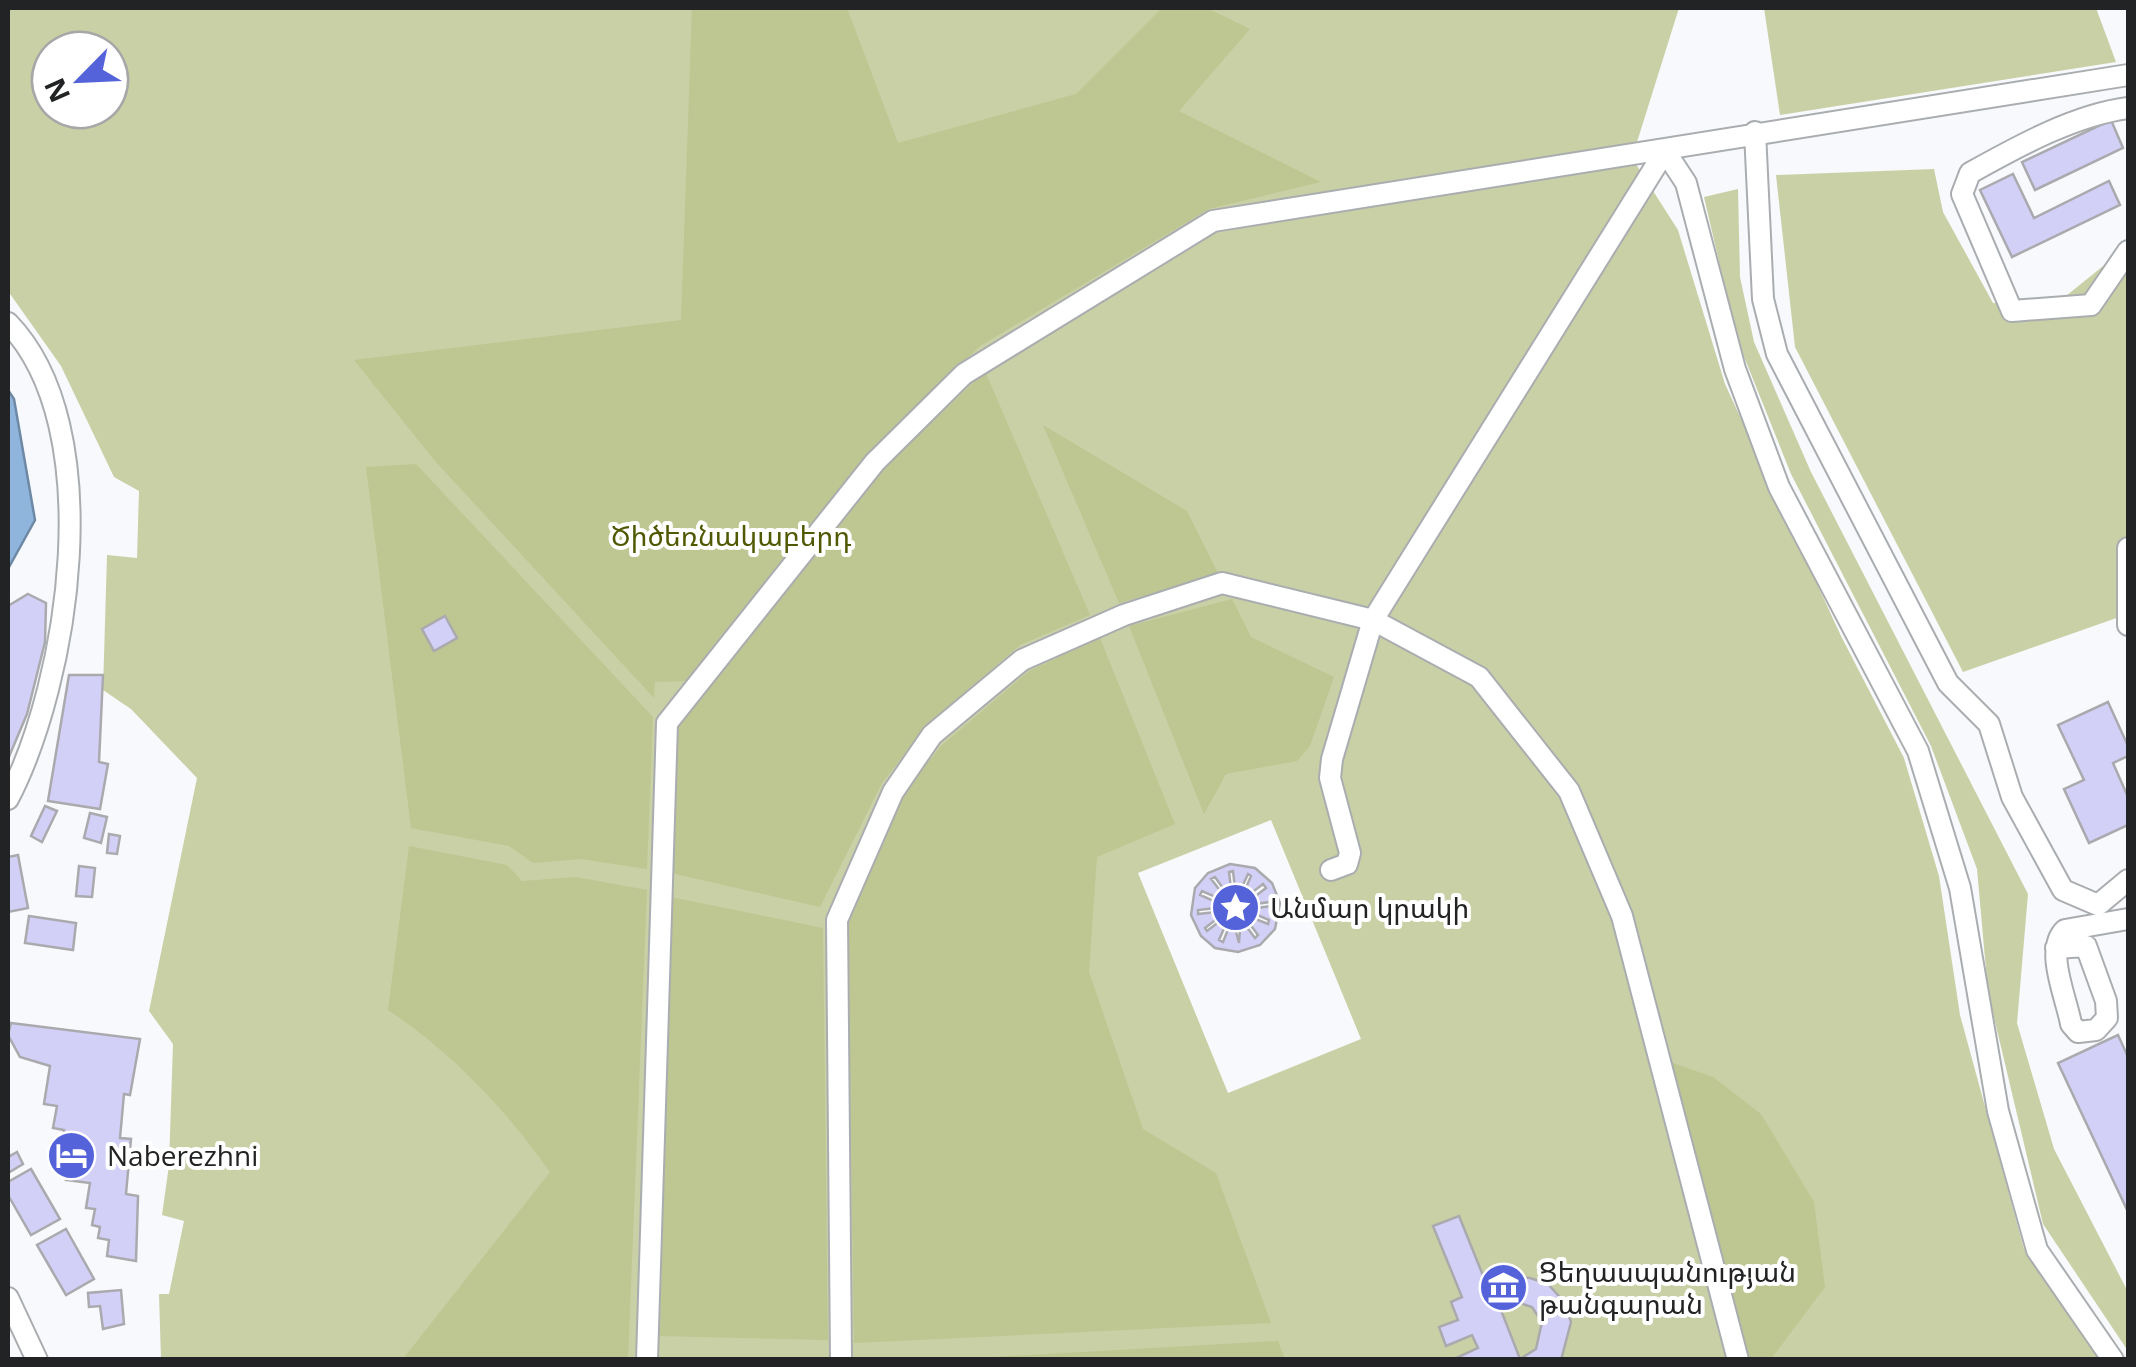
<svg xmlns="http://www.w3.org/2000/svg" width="2136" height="1367" font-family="'Open Sans','Noto Sans Armenian',sans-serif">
<rect width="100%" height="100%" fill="#f7f9fd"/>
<g fill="#c9d0a5" fill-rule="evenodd">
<path d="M8 8H1679L1632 158 1678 230 1725 384 1841 636 1904 758 1939 876 1960 1015 2024 1249 2099 1359H161L159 1294H169L184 1221 162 1215 169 1165 173 1044 149 1011 197 778 131 709 103 690 107 555 137 558 139 491 114 477 61 366 8 291ZM50 50H110V110H50ZM1271 820 1361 1039 1228 1093 1138 873Z"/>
<polygon points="1764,8 2096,8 2116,62 1780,115"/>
<polygon points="1934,169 1943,212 1993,303 2061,300 2128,246 2128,538 2120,542 2125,615 1963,672 1795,347 1776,175"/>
<polygon points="1738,189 1740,277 1754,342 1811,472 2028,894 2017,1023 2054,1149 2128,1292 2128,1351 2043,1224 1988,992 1977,869 1931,746 1791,474 1737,339 1704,197"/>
</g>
<g fill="#bec692">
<polygon points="692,8 847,8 898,143 1076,94 1162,8 1207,8 1250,29 1179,111 1321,182 1209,209 980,346 867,456 690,681 655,682 654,698 435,461 354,360 681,320"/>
<polygon points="985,371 1090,615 1020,645 926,726 882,783 820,907 671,873 675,729 880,472"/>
<polygon points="1043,425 1187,511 1219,575 1119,603"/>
<polygon points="416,464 653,717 647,869 581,859 533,863 509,846 411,828 366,467"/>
<polygon points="1232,599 1251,637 1334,677 1310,746 1297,761 1226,774 1204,814 1129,626"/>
<polygon points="1100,638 1175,824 1097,857 1089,972 1143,1129 1216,1173 1271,1323 854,1343 848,921 899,799 941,746 1029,671"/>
<path d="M409 846 507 865 522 881 576 877 647 890 628 1359H403L550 1172C505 1109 453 1053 388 1010Z"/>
<polygon points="671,897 823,928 828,1340 660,1336"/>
<polygon points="1670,1062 1713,1077 1761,1114 1814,1202 1825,1287 1771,1359 1744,1359"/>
<polygon points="1278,1341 1285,1359 957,1359"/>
</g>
<polygon fill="#8fb5dc" stroke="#6e89a5" stroke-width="2.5" points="8,390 14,399 35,520 8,569"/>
<g fill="#d3d0f8" stroke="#aaaaae" stroke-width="2.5" fill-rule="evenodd">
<polygon points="2111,120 2123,148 2035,190 2022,162"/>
<polygon points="2013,174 2034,218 2109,181 2120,205 2012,257 1980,190"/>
<polygon points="28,594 46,603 45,642 27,714 8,759 8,606"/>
<polygon points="445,616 457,638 434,651 422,629"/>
<polygon points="69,675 103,675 99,762 108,764 100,809 48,801"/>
<polygon points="2108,702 2128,746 2128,756 2113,763 2128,797 2128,825 2089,843 2064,789 2084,780 2058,725"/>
<polygon points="45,806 57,811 42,842 31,836"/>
<polygon points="90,813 107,817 101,843 84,838"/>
<polygon points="109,834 120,836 117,854 107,853"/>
<polygon points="18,855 28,908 8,912 8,857"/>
<path d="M1230 864 1255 868 1272 883 1280 903 1275 929 1260 945 1238 952 1215 948 1201 936 1191 915 1195 888 1208 873ZM1233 871 1235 888 1241 889 1248 874 1251 876 1245 890 1250 894 1263 884 1266 888 1253 898 1255 904 1270 902 1271 906 1256 908 1255 914 1269 920 1268 924 1253 918 1249 923 1258 935 1255 938 1246 926 1240 928 1239 943 1235 928 1229 927 1223 942 1219 940 1225 926 1220 921 1207 931 1205 928 1218 918 1215 912 1198 914V910L1215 908 1216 902 1200 895 1202 891 1218 898 1222 893 1211 879 1215 877 1225 891 1231 889 1229 872Z"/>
<polygon points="79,866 95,868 92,897 76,896"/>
<polygon points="29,916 76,923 73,950 25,943"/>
<polygon points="11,1023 140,1039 130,1095 124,1094 120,1138 131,1139 126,1194 138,1196 136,1261 107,1256 109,1240 98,1238 100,1227 92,1225 95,1209 86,1208 90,1183 66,1180 70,1156 60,1155 64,1130 53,1128 57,1106 44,1104 50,1066 20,1057 8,1035"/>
<polygon points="2118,1035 2128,1057 2128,1212 2058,1063"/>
<polygon points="8,1152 10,1156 17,1152 23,1164 8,1173"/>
<polygon points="31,1169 60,1219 31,1235 8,1195 8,1182"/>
<path d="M1459 1216 1486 1283 1510 1276 1530 1278 1548 1284 1564 1302 1571 1322 1561 1360H1452L1478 1348 1472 1335 1446 1346 1439 1327 1458 1320 1451 1302 1462 1297 1433 1226ZM1514 1301 1532 1307 1542 1322 1536 1349 1520 1359 1499 1305Z"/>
<polygon points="66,1229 94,1279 66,1295 37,1245"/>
<polygon points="121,1290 124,1324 103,1329 100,1306 89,1307 88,1293"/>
</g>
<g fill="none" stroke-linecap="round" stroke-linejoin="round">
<defs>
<g id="minor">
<path d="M2128 108C2074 115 2017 147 1970 173L1962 194 2012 311 2091 305 2128 251"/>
<polyline points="1755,132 1763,299 1777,354 1948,683 1989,724 2012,797 2063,890 2098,905 2128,880"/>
<polyline points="1665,151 1686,183 1735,369 1779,487 1918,751 1960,888 1998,1111 2037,1250 2113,1360"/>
<path d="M8 323C109 427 69 682 8 799"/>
<polyline points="2128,548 2128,625"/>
<polyline points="1331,870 1347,864 1350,853 1330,778 1332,759 1373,620 1665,151"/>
<path d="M2056 948 2086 946 2106 1001 2107 1018 2096 1030 2078 1032 2071 1024C2067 999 2044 950 2065 930L2128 919"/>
<polyline points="8,1298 37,1360"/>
<polyline points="647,1360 667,723 875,462 964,374 1213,221 2128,75"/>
<polyline points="841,1360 837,920 893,792 932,735 1022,660 1124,615 1222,583 1373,620 1479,677 1569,791 1622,916 1738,1360"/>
</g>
</defs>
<use href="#minor" stroke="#aaadb0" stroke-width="24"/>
<use href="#minor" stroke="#fff" stroke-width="20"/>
</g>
<defs>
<symbol id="sight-disc" viewBox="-11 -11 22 22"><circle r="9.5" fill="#5563da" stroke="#fff"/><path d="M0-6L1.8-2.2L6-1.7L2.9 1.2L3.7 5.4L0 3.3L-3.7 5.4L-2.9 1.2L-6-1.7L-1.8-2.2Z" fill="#fff"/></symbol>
<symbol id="hotel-disc" viewBox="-11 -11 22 22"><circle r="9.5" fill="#5563da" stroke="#fff"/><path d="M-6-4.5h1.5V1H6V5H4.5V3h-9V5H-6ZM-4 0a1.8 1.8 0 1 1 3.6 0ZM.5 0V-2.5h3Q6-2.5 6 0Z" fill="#fff"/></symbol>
<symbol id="museum-disc" viewBox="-11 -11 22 22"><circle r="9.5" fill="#5563da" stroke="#fff"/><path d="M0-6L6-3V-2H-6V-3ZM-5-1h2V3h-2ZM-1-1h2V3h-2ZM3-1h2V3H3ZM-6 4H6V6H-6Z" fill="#fff"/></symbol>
</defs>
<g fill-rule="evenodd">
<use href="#sight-disc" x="1208" y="880" width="55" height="55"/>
<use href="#hotel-disc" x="44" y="1128" width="55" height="55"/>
<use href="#museum-disc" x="1476" y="1260" width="55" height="55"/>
</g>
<g text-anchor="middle" stroke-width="8" stroke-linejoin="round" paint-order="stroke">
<g font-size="28" fill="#505800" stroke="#fff">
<text x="731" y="546">Ծիծեռնակաբերդ</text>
</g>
<g font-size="28" fill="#222324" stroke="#fff" text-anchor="start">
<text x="1270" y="918">Անմար կրակի</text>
<text x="107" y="1166">Naberezhni</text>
<text x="1539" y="1282">Ցեղասպանության<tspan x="1539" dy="32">թանգարան</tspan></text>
</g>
</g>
<rect width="2136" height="1367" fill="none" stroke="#222324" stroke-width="20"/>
<g transform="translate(80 80) rotate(246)"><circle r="48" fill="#ffffff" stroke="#a7a7a7" stroke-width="2.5"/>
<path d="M0-8L18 38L0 25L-18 38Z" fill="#5563da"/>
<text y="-15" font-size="28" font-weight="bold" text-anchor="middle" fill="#222324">N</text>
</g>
</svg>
